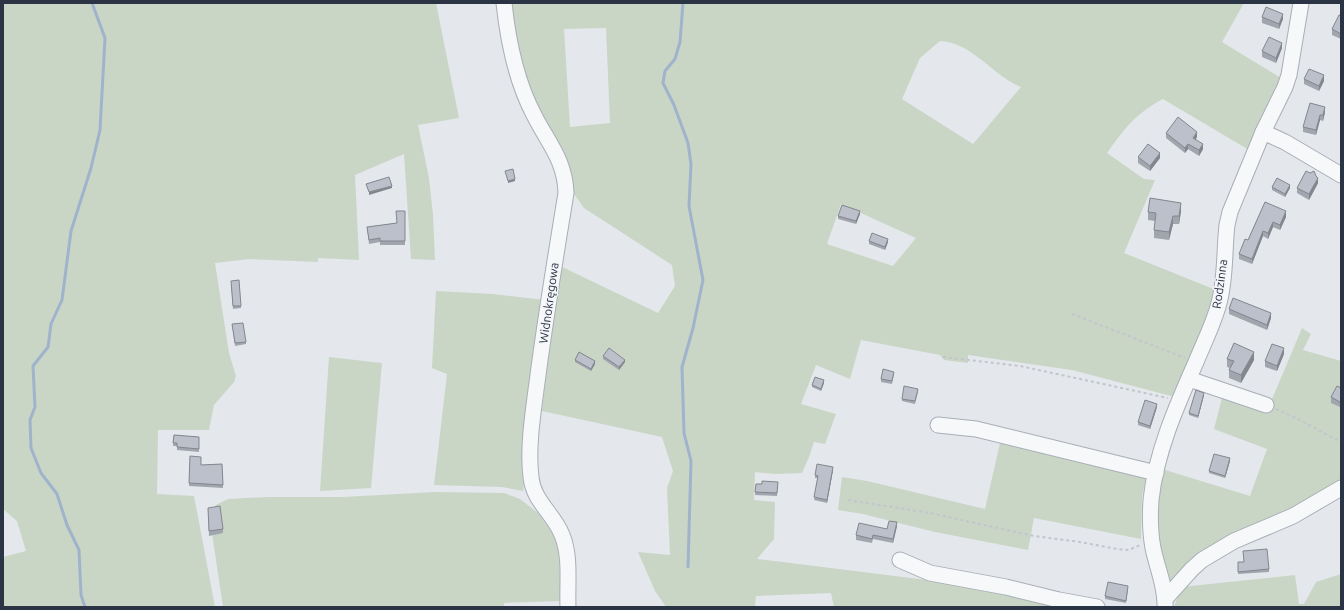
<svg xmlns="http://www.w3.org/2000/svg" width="1344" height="610" font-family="Ubuntu,sans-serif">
<rect width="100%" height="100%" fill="#e4e7ec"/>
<g fill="#c9d6c5" fill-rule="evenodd">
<polygon points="3,3 436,3 459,118 418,125 429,178 433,215 435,260 411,259 404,154 355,175 359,260 318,258 318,262 250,259 215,263 229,353 236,376 234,382 214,405 209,430 158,430 157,494 194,496 215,607 3,607 3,557 26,551 17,521 3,509"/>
<path d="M507 3H1244L1222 42 1281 78 1249 150 1163 99C1135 114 1125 128 1107 153L1144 179 1155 180 1124 253 1216 290 1211 311 1175 397 1072 370 968 355V363L944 360 940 355 861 340 850 379 816 365 801 404 836 414 825 444 814 442 809 457 802 473 775 474 755 472 754 500 775 502 774 539 757 559 927 580 1074 607H834L831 593 756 596 755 607H666L655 591 638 552 670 555 667 488 673 471 662 437 542 411 558 265 658 313 675 286 672 265 584 208 567 184 530 101ZM606 28 610 123 570 127 564 29ZM940 41C972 42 993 76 1021 87L973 144 902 99 920 58ZM841 204 916 238 893 266 827 244Z"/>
<polygon points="436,291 493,294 545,300 523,491 502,487 434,485 447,374 432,368"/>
<polygon points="1302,328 1311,334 1303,350 1341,361 1341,482 1168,588 1155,528 1162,469 1250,496 1267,449 1214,429 1223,394 1270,404"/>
<polygon points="329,357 382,363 371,488 320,491"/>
<polygon points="1000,443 1053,452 1147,474 1142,496 1141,539 1034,518 1028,550 935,532 863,514 838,510 842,477 867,481 985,509"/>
<polygon points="435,492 504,493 520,499 538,513 558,542 561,601 504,603 504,607 223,607 209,513 216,505 228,499 268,497 343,497"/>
<polygon points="1341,574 1341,607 1174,607 1181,587 1295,575 1299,604 1304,604 1316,582"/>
</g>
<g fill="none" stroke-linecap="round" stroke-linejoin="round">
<g stroke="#9fb4cc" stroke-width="3">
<polyline points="683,3 680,42 675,59 665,71 663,83 674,105 688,143 691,164 689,206 703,280 693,328 682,367 684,433 691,461 688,567"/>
<polyline points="85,607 81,595 79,550 67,525 57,494 41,473 31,448 30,420 35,407 33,366 48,347 51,324 62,300 71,231 91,168 100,130 105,38 92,3"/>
</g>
<defs>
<g id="minor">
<path d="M504 3C508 41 516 81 534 115 548 143 565 160 566 193 556 254 546 314 538 375 534 407 527 446 531 477 533 501 554 514 562 535 571 556 567 584 568 607"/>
<polyline points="1263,132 1285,142 1341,175"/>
<polyline points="1189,379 1266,405"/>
<polyline points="938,425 976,429 1156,473"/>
<polyline points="900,560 930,573 1006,587 1059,600 1097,607"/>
<polyline points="1165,599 1192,569 1202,560 1234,541 1293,516 1341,488"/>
<path d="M1165 607C1166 587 1157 568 1153 548 1150 532 1150 515 1151 500 1156 452 1177 405 1196 362 1204 342 1214 323 1219 303 1226 278 1224 250 1227 225L1230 212 1263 132 1285 87 1289 75 1301 3"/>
</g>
</defs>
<use href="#minor" stroke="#a9aeb7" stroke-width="17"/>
<g stroke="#c2c5cb" stroke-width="2" stroke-dasharray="3 3" stroke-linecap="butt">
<polyline points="1072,314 1185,358"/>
<polyline points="943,357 1020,366 1168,398"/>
<polyline points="1276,409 1296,418 1341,442"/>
<polyline points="848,500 930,513 1034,536 1080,542 1117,549 1129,550 1140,545"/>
</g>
<use href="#minor" stroke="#f7f8fa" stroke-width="15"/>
</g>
<g fill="#a1a5ae">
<polygon points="1341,15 1341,39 1332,35 1332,29"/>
<polygon points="1262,17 1283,19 1279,29 1262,23"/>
<polygon points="1282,48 1276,63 1262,57 1262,51"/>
<polygon points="1304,79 1324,81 1319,91 1304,84"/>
<polygon points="1325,112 1323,121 1320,120 1316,135 1303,132 1303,127"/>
<polygon points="1166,133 1197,137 1196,139 1203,149 1199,156 1188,149 1185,153 1166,138"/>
<polygon points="1138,157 1160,158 1150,171 1138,163"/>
<polygon points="1316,176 1318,183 1309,200 1297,193 1297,188"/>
<polygon points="1272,187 1290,188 1285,197 1272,190"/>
<polygon points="1265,202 1286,217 1280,230 1273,227 1268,239 1263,236 1252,264 1239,259 1239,254 1248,240"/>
<polygon points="405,211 405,245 380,245 380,242 369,244 367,227 397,223"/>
<polygon points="1181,211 1179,224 1173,224 1169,240 1154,238 1154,230 1155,221 1148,220 1148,212"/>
<polygon points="860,214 856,224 838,219 838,216"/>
<polygon points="869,241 888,242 885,250 869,244"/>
<polygon points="231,284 241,306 241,308 233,309"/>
<polygon points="1229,309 1271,318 1267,330 1229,314"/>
<polygon points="232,324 246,342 246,344 235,346"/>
<polygon points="1284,354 1277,371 1265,367 1265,361"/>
<polygon points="603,356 625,362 619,370 603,359"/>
<polygon points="1227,359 1254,360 1241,383 1229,378 1229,370 1230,368 1227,367"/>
<polygon points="575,360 595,364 591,371 575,362"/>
<polygon points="894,374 892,384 881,382 881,379"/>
<polygon points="824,383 821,391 812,387 812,385"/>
<polygon points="1341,388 1341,405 1340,407 1331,403 1331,397"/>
<polygon points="918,392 915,404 902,401 902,399"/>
<polygon points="1204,395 1198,418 1189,415 1189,413"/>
<polygon points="1157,407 1150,429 1138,425 1138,422"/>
<polygon points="174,435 199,437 199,452 177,450 177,446 173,446"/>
<polygon points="190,456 201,465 222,464 223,488 189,486"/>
<polygon points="1230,461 1225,478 1209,473 1209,471"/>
<polygon points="833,470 827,503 814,500 818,478 815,478 815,475"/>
<polygon points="778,482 777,496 755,495 756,484 762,484"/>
<polygon points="208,508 223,529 223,533 209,536"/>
<polygon points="897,526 893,543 873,539 872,543 856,540 856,535 887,529"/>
<polygon points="1238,562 1269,569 1269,572 1238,574"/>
<polygon points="1128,589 1126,603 1105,599 1105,596"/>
</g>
<g fill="#83868d">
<polygon points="1283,14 1283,19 1279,29 1279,24"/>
<polygon points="1282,43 1282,48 1276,63 1276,58"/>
<polygon points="1324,75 1324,81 1319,91 1319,86"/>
<polygon points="1325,107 1325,112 1323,121 1323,115"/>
<polygon points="1320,115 1320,120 1316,135 1316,130"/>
<polygon points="1197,132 1197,137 1193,143 1193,138"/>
<polygon points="1188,144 1188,149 1185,153 1185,148"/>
<polygon points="1203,144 1203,149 1199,156 1199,150"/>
<polygon points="1160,153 1160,158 1150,171 1150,166"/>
<polygon points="1318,178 1318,183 1309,200 1309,194"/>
<polygon points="515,179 515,181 508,183 508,181"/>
<polygon points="1290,185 1290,188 1285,197 1285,194"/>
<polygon points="392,186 392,188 369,195 369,192"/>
<polygon points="1181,203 1181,211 1179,224 1179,216"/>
<polygon points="860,211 860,214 856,224 856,221"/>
<polygon points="1286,211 1286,217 1280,230 1280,225"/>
<polygon points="1173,216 1173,224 1169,240 1169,232"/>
<polygon points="1273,222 1273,227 1268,239 1268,233"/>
<polygon points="1263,231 1263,236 1252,264 1252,259"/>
<polygon points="888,239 888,242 885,250 885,247"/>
<polygon points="1271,313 1271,318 1267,330 1267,325"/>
<polygon points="1284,348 1284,354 1277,371 1277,366"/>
<polygon points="1254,352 1254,360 1241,383 1241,375"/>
<polygon points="625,360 625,362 619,370 619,367"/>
<polygon points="595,361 595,364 591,371 591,369"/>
<polygon points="824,380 824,383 821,391 821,389"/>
<polygon points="1204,393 1204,395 1198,418 1198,416"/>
<polygon points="1157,404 1157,407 1150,429 1150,426"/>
<polygon points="1230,458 1230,461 1225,478 1225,476"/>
<polygon points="833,467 833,470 827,503 827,500"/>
<polygon points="897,522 897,526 893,543 893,539"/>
</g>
<g fill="#bbc0ca" stroke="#83868d">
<polygon points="1266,7 1283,14 1279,24 1262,17"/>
<polygon points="1339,15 1341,15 1341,34 1332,29"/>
<polygon points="1269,37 1282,43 1276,58 1262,51"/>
<polygon points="1309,69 1324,75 1319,86 1304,79"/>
<polygon points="1310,103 1325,107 1323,115 1320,115 1316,130 1303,127"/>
<polygon points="1178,117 1197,132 1193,138 1203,144 1199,150 1188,144 1185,148 1166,133"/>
<polygon points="1148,144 1160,153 1150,166 1138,157"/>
<polygon points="513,169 515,179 508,181 505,171"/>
<polygon points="1306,171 1310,173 1314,171 1316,176 1318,178 1309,194 1297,188"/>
<polygon points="389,177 392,186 369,192 366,184"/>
<polygon points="1277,178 1290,185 1285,194 1272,187"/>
<polygon points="1150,198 1181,203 1179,216 1173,216 1169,232 1154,230 1156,213 1148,212"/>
<polygon points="1265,202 1286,211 1280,225 1273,222 1268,233 1263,231 1252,259 1239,254 1245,239 1248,240"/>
<polygon points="842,205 860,211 856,221 838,216"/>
<polygon points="396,211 405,211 405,241 380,241 380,238 369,240 367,227 397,223"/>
<polygon points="872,233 888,239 885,247 869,241"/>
<polygon points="239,280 241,306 233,306 231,281"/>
<polygon points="1233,298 1271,313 1267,325 1229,309"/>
<polygon points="243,323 246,342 235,343 232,324"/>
<polygon points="1234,343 1254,352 1241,375 1229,370 1234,361 1227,359"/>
<polygon points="1272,344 1284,348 1277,366 1265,361"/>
<polygon points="609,348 625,360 619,367 603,356"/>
<polygon points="579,352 595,361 591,369 575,360"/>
<polygon points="883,369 894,372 892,381 881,379"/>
<polygon points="815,377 824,380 821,389 812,385"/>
<polygon points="904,386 918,389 915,401 902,399"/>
<polygon points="1337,386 1341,388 1341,400 1340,402 1331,397"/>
<polygon points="1196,390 1204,393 1198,416 1189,413"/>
<polygon points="1145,400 1157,404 1150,426 1138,422"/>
<polygon points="174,435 199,437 199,449 177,447 177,443 173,443"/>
<polygon points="1214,454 1230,458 1225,476 1209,471"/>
<polygon points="190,456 201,457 201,465 222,464 223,485 189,483"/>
<polygon points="817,464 833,467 827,500 814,497 818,476 815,475"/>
<polygon points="762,481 778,482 777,493 755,492 756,484 762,484"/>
<polygon points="220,506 223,529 209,531 208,508"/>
<polygon points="889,521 897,522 893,539 873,535 872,539 856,535 859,523 887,529"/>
<polygon points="1267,549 1269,569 1238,572 1238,562 1244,562 1243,551"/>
<polygon points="1108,582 1128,586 1126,601 1105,596"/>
</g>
<g text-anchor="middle" stroke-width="3" stroke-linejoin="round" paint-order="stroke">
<g font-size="12" fill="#2b3445" stroke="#f4f6f9">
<text transform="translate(1220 284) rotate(-82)" y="4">Rodzinna</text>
<text transform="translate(549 303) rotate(-82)" y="4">Widnokręgowa</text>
</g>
</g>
<rect width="1344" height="610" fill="none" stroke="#2b3445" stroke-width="8"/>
</svg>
